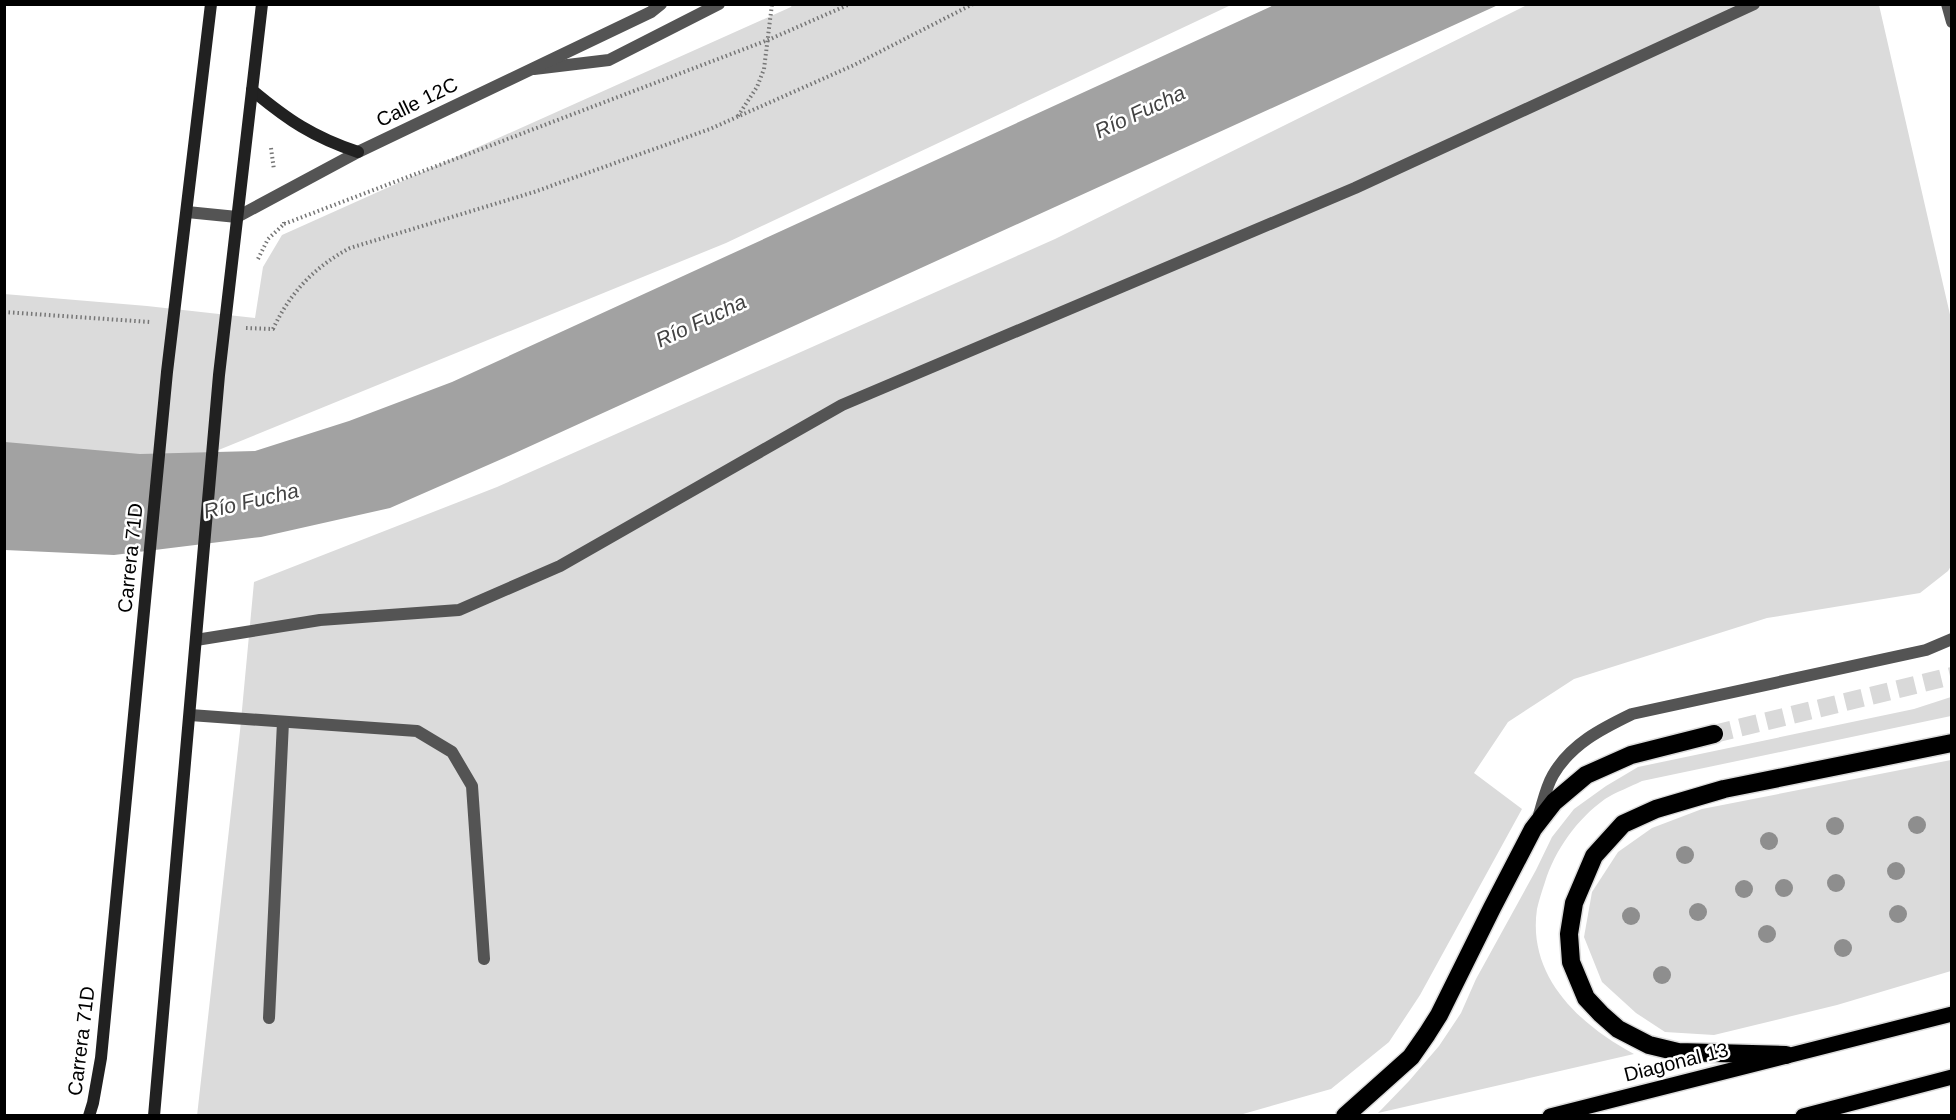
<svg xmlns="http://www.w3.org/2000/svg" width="1956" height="1120" font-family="Helvetica,sans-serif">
<rect width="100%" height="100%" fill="#fff"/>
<g fill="#dbdbdb">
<polygon points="792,5 1231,5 726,243 167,471 5,455 4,294 147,306 255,318 263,267 282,235 791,7"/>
<polygon points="1527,5 1879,5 1951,319 1951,566 1948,571 1920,593 1767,618 1574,679 1508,722 1474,773 1522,809 1420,995 1389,1042 1331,1089 1236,1116 197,1116 240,731 254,582 497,487 1055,239"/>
<path d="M1951 697V716L1642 781C1630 787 1616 792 1605 799 1577 819 1555 850 1545 882 1542 891 1539 900 1537 909 1527 977 1580 1025 1634 1054L1378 1113 1409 1081 1439 1046 1461 1013 1476 979 1536 870 1552 837 1574 809 1606 786 1638 767 1914 709Z"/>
<polygon points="1951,760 1951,971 1837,1005 1714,1035 1665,1032 1636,1013 1602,982 1584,937 1592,892 1618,852 1652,828 1702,809"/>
</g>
<polygon fill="#a2a2a2" points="1274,5 1498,5 504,458 390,508 261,537 114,555 5,550 5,442 140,454 255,451 349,421 452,382"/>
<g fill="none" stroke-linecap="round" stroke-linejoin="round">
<polyline stroke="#d9d9d9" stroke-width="18" stroke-dasharray="18 9" stroke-linecap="butt" points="1714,734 1952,676"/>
<defs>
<g id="primary">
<polyline points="1550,1116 1952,1014"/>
<polyline points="1803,1116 1952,1077"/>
</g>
<g id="highway">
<polyline points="1786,1055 1678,1052 1649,1045 1618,1029 1601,1014 1586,998 1571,962 1569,934 1574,903 1594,856 1623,824 1656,809 1724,789 1952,743"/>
<polyline points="1345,1116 1411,1057 1427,1034 1439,1015 1492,908 1533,829 1554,802 1586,775 1631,755 1714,734"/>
</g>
</defs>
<use href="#primary" stroke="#dbdbdb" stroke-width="18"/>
<use href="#highway" stroke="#dbdbdb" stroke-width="21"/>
<g stroke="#767676" stroke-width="4" stroke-dasharray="1.5 3" stroke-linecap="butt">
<polyline points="738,116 757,87 764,69 772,4"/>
<polyline points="271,148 274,170"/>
<polyline points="284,224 768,40 850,4"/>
<polyline points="258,259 268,239 284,224 284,222"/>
<polyline points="4,312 150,322"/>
<path d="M246 328 273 329C290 293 314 267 350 248L534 192 710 129 854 65 973 4"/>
</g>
<g stroke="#545454" stroke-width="12">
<polyline points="1947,4 1952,22"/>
<polyline points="534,69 609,60 719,4"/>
<polyline points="196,640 320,620 459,610 560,566 842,405 1355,188 1754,4"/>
<polyline points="190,715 417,731 452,752 472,786 484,959"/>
<path d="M1539 815C1543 802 1546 787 1553 775 1571 744 1601 729 1632 714L1926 650 1952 639"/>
<polyline points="269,1018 283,722"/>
</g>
<polyline stroke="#545454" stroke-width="12" points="187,212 237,217 358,152 651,12 661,4"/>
<g stroke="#212121" stroke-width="12">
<path d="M252 90C288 120 313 137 358 152"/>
<polyline points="89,1116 93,1103 101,1058 167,372 211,4"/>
<polyline points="154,1116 219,375 262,4"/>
</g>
<use href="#primary" stroke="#000" stroke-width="15"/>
<use href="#highway" stroke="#000" stroke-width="18"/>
</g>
<g fill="#8e8e8e">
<circle cx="1917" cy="825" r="9"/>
<circle cx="1835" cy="826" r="9"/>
<circle cx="1769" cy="841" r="9"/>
<circle cx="1685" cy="855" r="9"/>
<circle cx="1896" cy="871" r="9"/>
<circle cx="1836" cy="883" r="9"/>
<circle cx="1784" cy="888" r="9"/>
<circle cx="1744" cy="889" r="9"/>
<circle cx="1698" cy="912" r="9"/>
<circle cx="1898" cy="914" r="9"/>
<circle cx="1631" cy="916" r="9"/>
<circle cx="1767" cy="934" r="9"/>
<circle cx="1843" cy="948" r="9"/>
<circle cx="1662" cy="975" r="9"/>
</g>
<g text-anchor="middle" stroke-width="5" stroke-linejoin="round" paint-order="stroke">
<g font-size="20" fill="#000" stroke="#fff">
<text transform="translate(417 102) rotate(-26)" y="7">Calle 12C</text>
<text transform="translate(130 558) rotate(-84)" y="7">Carrera 71D</text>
<text transform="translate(81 1041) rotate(-83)" y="7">Carrera 71D</text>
<text transform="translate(1676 1062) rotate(-14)" y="7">Diagonal 13</text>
</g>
<g font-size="21" font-style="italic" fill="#434343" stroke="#fff">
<text transform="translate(1140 112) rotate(-25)" y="7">Río Fucha</text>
<text transform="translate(701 321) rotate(-25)" y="7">Río Fucha</text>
<text transform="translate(251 501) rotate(-13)" y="7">Río Fucha</text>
</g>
</g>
<rect width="1956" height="1120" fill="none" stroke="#000000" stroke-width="12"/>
</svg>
